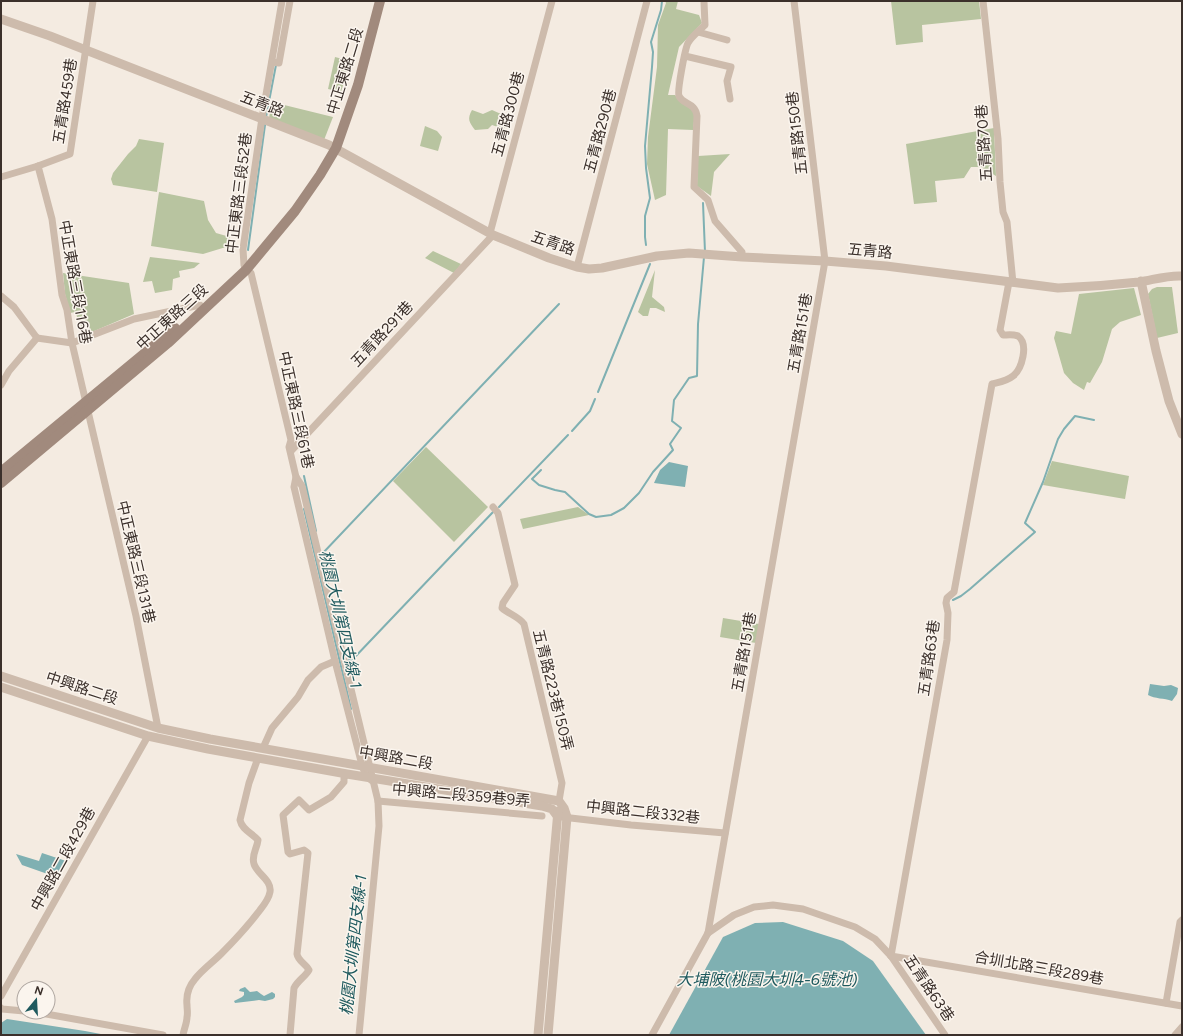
<svg xmlns="http://www.w3.org/2000/svg" width="1183" height="1036" font-family="Figtree,'Noto Sans TC',sans-serif">
<rect width="100%" height="100%" fill="#f4ebe1"/>
<g fill="#b8c4a0">
<polygon points="665,1 678,1 676,9 699,15 702,23 679,47 668,95 675,95 681,102 692,108 695,113 693,130 668,129 666,195 655,200 647,164 648,137 657,67 658,25 666,3"/>
<polygon points="891,1 979,1 981,19 922,25 923,42 896,45"/>
<polygon points="335,57 350,61 341,92 328,89"/>
<polygon points="272,102 333,117 324,140 269,118"/>
<path d="M472 110 483 114 492 110 501 114 506 122 504 129 492 125 488 129 475 130C469 122 467 119 472 110Z"/>
<polygon points="425,126 437,131 442,137 438,151 420,146"/>
<polygon points="994,128 996,176 981,167 971,167 964,178 935,181 937,202 914,204 906,144"/>
<polygon points="139,139 164,143 157,192 113,185 111,179 113,173 128,154 136,146"/>
<polygon points="730,154 714,172 711,196 697,186 698,156"/>
<polygon points="159,192 204,201 208,220 216,233 230,237 226,247 203,254 151,246"/>
<polygon points="433,251 461,264 454,273 425,258"/>
<polygon points="150,257 200,263 194,268 179,271 180,277 173,279 172,290 155,293 152,281 143,282"/>
<polygon points="655,270 652,297 664,307 665,312 656,308 650,308 648,316 643,316 638,312"/>
<polygon points="63,273 129,283 134,314 85,335 75,312 70,313 65,294"/>
<polygon points="1157,287 1172,287 1178,333 1157,338 1148,294 1152,289"/>
<polygon points="1134,288 1141,315 1120,322 1112,329 1102,362 1090,383 1087,382 1084,390 1073,383 1064,373 1054,338 1056,331 1071,334 1079,294"/>
<polygon points="426,447 488,507 454,542 393,481"/>
<polygon points="1052,461 1129,476 1125,499 1043,485"/>
<polygon points="578,507 589,515 523,529 520,519"/>
<polygon points="723,618 759,624 756,643 720,637"/>
</g>
<g fill="#7fb0b2">
<polygon points="669,462 688,466 685,487 654,483 660,470"/>
<path d="M1150 684 1164 686 1171 685 1178 688 1177 694 1172 701C1164 698 1155 699 1148 695Z"/>
<polygon points="42,853 66,861 59,878 22,865 16,854 39,861"/>
<polygon points="783,922 843,941 873,961 926,1035 669,1035 723,937 755,923"/>
<polygon points="245,987 250,992 257,991 261,994 264,996 272,992 275,994 275,997 273,999 265,1001 259,1000 235,1003 234,1001 242,997 244,995 244,992 239,991 240,989"/>
<polygon points="7,1019 85,1031 106,1035 1,1035 1,1023"/>
</g>
<g fill="none" stroke-linecap="round" stroke-linejoin="round">
<g stroke="#7fb0b2" stroke-width="2">
<polyline points="266,117 276,65"/>
<polyline points="703,203 705,252"/>
<polyline points="646,245 645,237 645,216 650,198 646,168 645,146 652,67 653,52 651,42 661,10 662,1"/>
<polyline points="248,250 265,125"/>
<polyline points="598,392 650,264"/>
<polyline points="572,431 590,411 595,399"/>
<polyline points="541,470 532,479 539,485 555,490 565,492 589,514 596,517 611,515 624,508 639,493 653,472 673,450 670,444 681,428 672,421 674,400 689,378 697,376 698,324 704,257"/>
<polyline points="304,476 316,531"/>
<polyline points="499,507 568,435"/>
<polyline points="304,509 351,709"/>
<polyline points="322,553 322,554 559,304"/>
<polyline points="953,600 961,596 970,589 1035,532 1025,523 1043,482 1058,439 1064,429 1075,416 1094,420"/>
<polyline points="347,661 353,659 494,511"/>
</g>
<g stroke="#cdbbac" stroke-width="7">
<polyline points="282,1 262,118 243,249 244,265 246,270 251,273 291,440 289,447 296,477 302,486 378,801 379,826 359,1035"/>
<polyline points="983,1 998,139 1000,182 1003,212 1007,222 1013,283"/>
<path d="M704 2 705 25C700 30 691 37 688 43 685 49 677 91 679 96 683 105 695 102 697 116L694 187 708 200 715 221 742 252V257"/>
<polyline points="698,32 727,40"/>
<polyline points="685,56 731,67 727,81 730,99"/>
<polyline points="272,62 279,63 290,1"/>
<polyline points="38,166 52,219 62,295 67,310 72,343 136,616 158,728"/>
<polyline points="1,177 38,166 70,154 93,1"/>
<polyline points="490,233 552,1"/>
<polyline points="577,267 647,1"/>
<polyline points="1,296 14,307 37,338"/>
<polyline points="37,338 72,343 134,319 200,305"/>
<polyline points="1,385 9,371 37,338"/>
<polyline points="291,451 493,235"/>
<polyline points="296,477 294,487 335,661 362,765 365,774 371,780"/>
<path d="M493 507 498 513 515 585 503 603 502 608C509 614 519 617 524 624L562 783 559 801"/>
<polyline points="263,748 272,728 298,697 308,680 321,667 335,661"/>
<polyline points="378,801 542,816"/>
<polyline points="562,817 631,825 725,833"/>
<polyline points="708,933 734,915 754,907 773,905 803,909 855,927 875,939 891,956 945,1035"/>
<path d="M891 956 947 640 948 613 946 603 947 598 954 592 992 384C1000 382 1007 381 1013 376 1022 369 1029 344 1018 336 1014 334 1007 335 1003 335L1000 330 1009 282"/>
<polyline points="891,956 1182,1006"/>
<polyline points="1,996 148,736"/>
<polyline points="1166,1003 1180,922 1182,920"/>
<polyline points="1,1008 2,1009 24,1011"/>
<polyline points="35,1012 163,1035"/>
<path d="M183 1035C184 1029 187 1023 187 1017 188 1013 187 1009 187 1005 186 996 189 986 195 979 202 970 213 962 221 954 235 940 248 926 260 910 264 905 269 898 270 892 272 880 257 874 254 864 251 855 257 849 258 840 252 833 242 830 240 820L249 783 258 758"/>
<path d="M290 1035 294 988C298 980 305 977 309 970 306 964 298 961 297 954L308 853 304 850 290 854 288 852 283 815 299 800 309 810 331 797 344 782V778L347 774"/>
<polyline points="652,1035 708,933 825,261 794,1"/>
<polyline points="1175,1035 1182,1027"/>
</g>
<g stroke="#cdbbac" stroke-width="9">
<path d="M1 19 50 36 329 145 493 235 549 258 577 267 589 269 602 268 657 256 689 253 742 257 825 261 886 266 1058 288C1085 287 1112 285 1139 282 1153 280 1167 275 1182 276"/>
<polyline points="1141,281 1156,351 1169,401 1182,434"/>
<polyline points="1,676 158,728 210,739 559,801 564,808 567,817 548,1035"/>
<polyline points="1,687 148,736 208,749 347,774 542,806 552,809 558,817"/>
<polyline points="538,1035 558,811"/>
</g>
<g stroke="#a18a7d" stroke-width="10">
<polyline points="1,472 175,328"/>
<polyline points="1,483 168,343 246,270 295,211 320,175 336,148 358,85 380,1"/>
</g>
</g>
<g text-anchor="middle" stroke-width="3" stroke-linejoin="round" paint-order="stroke">
<g font-size="15" fill="#3b302b" stroke="#fbf5ee">
<text transform="translate(345 71) rotate(-73)" y="5">中正東路二段</text>
<text transform="translate(65 101) rotate(-81)" y="5">五青路459巷</text>
<text transform="translate(262 104) rotate(21)" y="5">五青路</text>
<text transform="translate(508 114) rotate(-75)" y="5">五青路300巷</text>
<text transform="translate(600 131) rotate(-75)" y="5">五青路290巷</text>
<text transform="translate(797 133) rotate(-97)" y="5">五青路150巷</text>
<text transform="translate(984 143) rotate(-94)" y="5">五青路70巷</text>
<text transform="translate(239 193) rotate(-83)" y="5">中正東路三段52巷</text>
<text transform="translate(553 243) rotate(19)" y="5">五青路</text>
<text transform="translate(870 251) rotate(5)" y="5">五青路</text>
<text transform="translate(75 282) rotate(80)" y="5">中正東路三段116巷</text>
<text transform="translate(172 317) rotate(-42)" y="5">中正東路三段</text>
<text transform="translate(800 333) rotate(-80)" y="5">五青路151巷</text>
<text transform="translate(382 334) rotate(-47)" y="5">五青路291巷</text>
<text transform="translate(296 410) rotate(78)" y="5">中正東路三段61巷</text>
<text transform="translate(136 562) rotate(77)" y="5">中正東路三段131巷</text>
<text transform="translate(744 652) rotate(-80)" y="5">五青路151巷</text>
<text transform="translate(929 658) rotate(-82)" y="5">五青路63巷</text>
<text transform="translate(82 688) rotate(18)" y="5">中興路二段</text>
<text transform="translate(553 690) rotate(76)" y="5">五青路223巷150弄</text>
<text transform="translate(396 758) rotate(10)" y="5">中興路二段</text>
<text transform="translate(461 795) rotate(5)" y="5">中興路二段359巷9弄</text>
<text transform="translate(643 812) rotate(6)" y="5">中興路二段332巷</text>
<text transform="translate(63 859) rotate(-61)" y="5">中興路二段429巷</text>
<text transform="translate(1039 968) rotate(10)" y="5">合圳北路三段289巷</text>
<text transform="translate(929 988) rotate(56)" y="5">五青路63巷</text>
</g>
<g font-size="16" font-style="italic" fill="#1f5a5e" stroke="#fbf5ee">
<text transform="translate(341 619) rotate(77)" y="6">桃園大圳第四支線-1</text>
<text transform="translate(353 945) rotate(-84)" y="6">桃園大圳第四支線-1</text>
<text x="767" y="985">大埔陂(桃園大圳4-6號池)</text>
</g>
</g>
<rect width="1183" height="1036" fill="none" stroke="#3b302b" stroke-width="4"/>
<g transform="translate(36 1000) rotate(18)"><circle r="19" fill="#fbf5ee" stroke="#aea6a0"/>
<path d="M0-3L7 15L0 10L-7 15Z" fill="#1f5a5e"/>
<text y="-6" font-size="11" font-weight="bold" text-anchor="middle" fill="#3b302b">N</text>
</g>
</svg>
